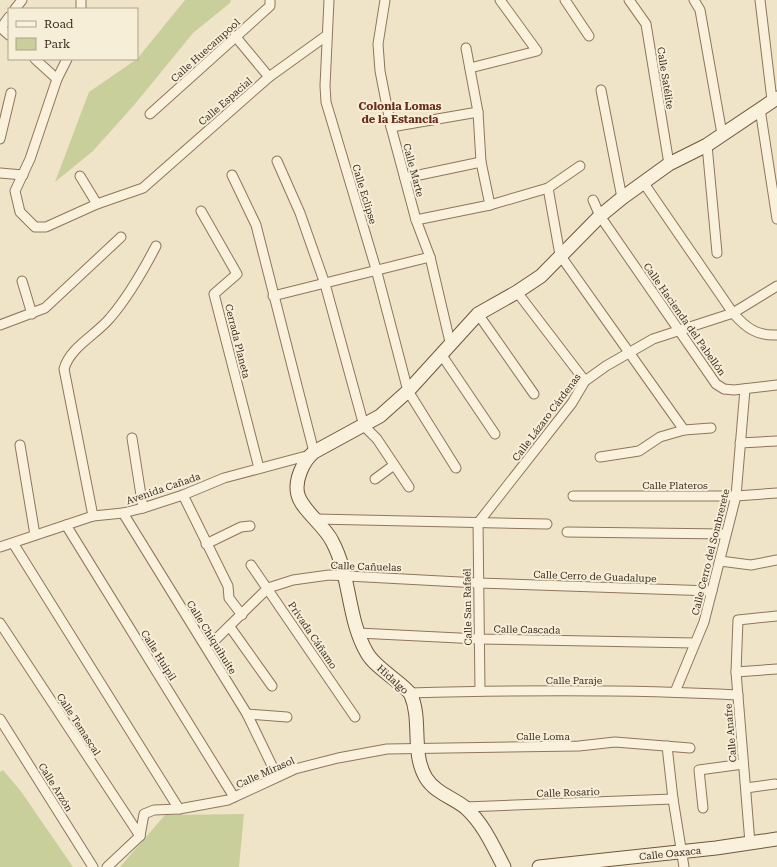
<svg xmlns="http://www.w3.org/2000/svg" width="777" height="867" font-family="'Roboto Serif',serif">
<rect width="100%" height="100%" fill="#f0e4c8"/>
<g fill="#c9cf9b">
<polygon points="185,0 231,0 230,3 193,33 135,104 93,151 55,182 89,92 137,59"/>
<polygon points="3,770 20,790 73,867 0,867 0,772"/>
<polygon points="244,814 239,867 120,867 165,815"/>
</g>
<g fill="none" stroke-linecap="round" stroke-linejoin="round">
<defs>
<g id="street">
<polyline points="81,0 81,9"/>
<polyline points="329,0 325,86 326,102 376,269 408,391 456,468"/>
<polyline points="385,0 378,44 380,71 391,127 416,220 430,257 450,342"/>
<polyline points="565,0 589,36"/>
<polyline points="629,0 646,24 669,164"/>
<polyline points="694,0 700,10 722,134"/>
<polyline points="760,0 772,100"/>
<polyline points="15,9 22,0"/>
<polyline points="9,17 1,28 9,35"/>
<polyline points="235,36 269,77"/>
<polyline points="466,48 478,112 481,162 490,205"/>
<polyline points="35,59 57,79"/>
<polyline points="67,59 57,79 30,159 15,191 20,212 35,227 46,227 97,204 143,188 269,77 326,36"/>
<polyline points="470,68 537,51 500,0"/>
<polyline points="601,90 622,198"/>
<polyline points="760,109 777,219"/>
<polyline points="150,114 270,6 270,0"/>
<polyline points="391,127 478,112"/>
<polyline points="0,139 11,93"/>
<polyline points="707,145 717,253"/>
<polyline points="277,161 300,213 325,284 364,426 377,439 409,487"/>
<polyline points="0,173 23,175"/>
<polyline points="232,175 256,225 314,452"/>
<polyline points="80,176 97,204"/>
<polyline points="405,178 481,162"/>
<path d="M643 182 733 313C746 328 757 336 777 335"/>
<polyline points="548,188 560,255 684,430"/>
<polyline points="593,200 600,216 716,384 724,389 734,390 777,385"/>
<polyline points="201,211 237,274 214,294 259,468"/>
<polyline points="416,220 490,205 548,188 580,166"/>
<polyline points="22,281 32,314"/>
<polyline points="517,292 585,381"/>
<polyline points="273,296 430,257"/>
<polyline points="478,314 534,394"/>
<polyline points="0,325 45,308 121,237"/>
<polyline points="441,354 495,434"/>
<polyline points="132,438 143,508"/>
<polyline points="740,443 777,441"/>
<polyline points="20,445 35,535"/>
<polyline points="600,457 639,451 660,437 684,430 711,428"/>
<polyline points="375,479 394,465"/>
<polyline points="183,495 228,586 229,598 242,615"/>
<polyline points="573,496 736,496 777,493"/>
<polyline points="123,513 247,714 277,776"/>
<path d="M93 516 64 369C70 347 96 335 110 318 129 296 143 271 156 246"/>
<polyline points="316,519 547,524"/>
<polyline points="478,523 572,403 585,381 606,366 653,339 733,313 777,286"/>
<polyline points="478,523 480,691"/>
<polyline points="66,525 234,797"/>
<polyline points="567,532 726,534"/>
<polyline points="13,543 179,809"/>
<polyline points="206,544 241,527 250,526"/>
<polyline points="0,547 93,516 123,513 143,508 183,495 224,478 310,455"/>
<polyline points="720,561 751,565 777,560"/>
<polyline points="251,565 355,717"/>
<polyline points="0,623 140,836"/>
<polyline points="230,627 272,686"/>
<polyline points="358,633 479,639 695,643"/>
<polyline points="207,648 268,588 293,580 329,575 478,583 712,591"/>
<polyline points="736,672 777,669"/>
<polyline points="675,692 704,622 736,496 745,389"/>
<path d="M410 693C519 690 629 689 738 695"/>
<polyline points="247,714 287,717"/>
<polyline points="0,719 93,867"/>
<polyline points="667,746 673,799 684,867"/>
<polyline points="746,788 775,784"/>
<polyline points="465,807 673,799"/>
<polyline points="703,808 699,770 743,764"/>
<polyline points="140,836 144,814 154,810 179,809 228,800 295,769 338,758 387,749 579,746 615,742 690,748"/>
<polyline points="750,843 736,672 738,620 777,616"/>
<polyline points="107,867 140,836"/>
</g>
<g id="secondary">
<path d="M504 867C493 846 484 825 467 809 455 798 436 794 426 778 411 753 422 721 411 695 406 685 376 669 367 653 347 619 351 576 332 541 324 525 302 510 298 495 294 481 303 461 314 452L380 416 408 391 478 314 517 292 541 276 600 216 622 198 669 164 707 145 777 98"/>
<polyline points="539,867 716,848 777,839"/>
</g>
</defs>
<use href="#street" stroke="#8d765c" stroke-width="11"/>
<use href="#secondary" stroke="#6f573f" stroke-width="15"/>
<use href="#street" stroke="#faf1dc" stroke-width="9"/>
<use href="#secondary" stroke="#faf1dc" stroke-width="13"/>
</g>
<g text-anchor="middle" stroke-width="4" stroke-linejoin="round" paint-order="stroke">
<g font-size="10" fill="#3d2e20" stroke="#f7eed8">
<text transform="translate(205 50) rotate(-42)" y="4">Calle Huecampool</text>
<text transform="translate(666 78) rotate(81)" y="4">Calle Satélite</text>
<text transform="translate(225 101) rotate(-41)" y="4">Calle Espacial</text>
<text transform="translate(414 170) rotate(75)" y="4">Calle Marte</text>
<text transform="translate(365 194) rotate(73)" y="4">Calle Eclipse</text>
<text transform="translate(685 319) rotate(55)" y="4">Calle Hacienda del Pabellón</text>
<text transform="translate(238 341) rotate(76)" y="4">Cerrada Planeta</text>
<text transform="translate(546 417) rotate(-53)" y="4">Calle Lázaro Cárdenas</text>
<text x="675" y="489">Calle Plateros</text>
<text transform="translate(163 488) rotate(-19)" y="4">Avenida Cañada</text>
<text transform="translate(710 552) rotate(-76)" y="4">Calle Cerro del Sombrerete</text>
<text transform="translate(366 566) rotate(2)" y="4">Calle Cañuelas</text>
<text transform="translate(595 576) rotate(2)" y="4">Calle Cerro de Guadalupe</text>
<text transform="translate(467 607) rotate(-91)" y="4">Calle San Rafaél</text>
<text transform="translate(527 629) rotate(1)" y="4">Calle Cascada</text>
<text transform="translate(313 635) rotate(56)" y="4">Privada Cáñamo</text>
<text transform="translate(212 637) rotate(58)" y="4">Calle Chiquihuite</text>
<text transform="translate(159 655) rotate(58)" y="4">Calle Huipil</text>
<text transform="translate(393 679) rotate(42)" y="4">Hidalgo</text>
<text x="574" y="684">Calle Paraje</text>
<text transform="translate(79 724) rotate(57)" y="4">Calle Temascal</text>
<text transform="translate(730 733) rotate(-95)" y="4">Calle Anafre</text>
<text x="543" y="740">Calle Loma</text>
<text transform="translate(265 772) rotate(-24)" y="4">Calle Mirasol</text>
<text transform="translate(56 787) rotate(58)" y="4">Calle Arzón</text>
<text transform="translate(568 792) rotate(-2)" y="4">Calle Rosario</text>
<text transform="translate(670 853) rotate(-6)" y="4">Calle Oaxaca</text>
</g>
<g font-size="11" font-weight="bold" fill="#6b2e1e" stroke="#f7eed8">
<text x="400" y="110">Colonia Lomas<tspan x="400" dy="13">de la Estancia</tspan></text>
</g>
</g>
<rect x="8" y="8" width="130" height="52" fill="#f7eed8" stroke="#ada18e"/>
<rect x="16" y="21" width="20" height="6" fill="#faf1dc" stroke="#ada18e"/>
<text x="44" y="28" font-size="12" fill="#3d2e20">Road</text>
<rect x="16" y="38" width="20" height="12" fill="#c9cf9b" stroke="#ada18e"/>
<text x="44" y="48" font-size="12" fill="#3d2e20">Park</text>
</svg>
